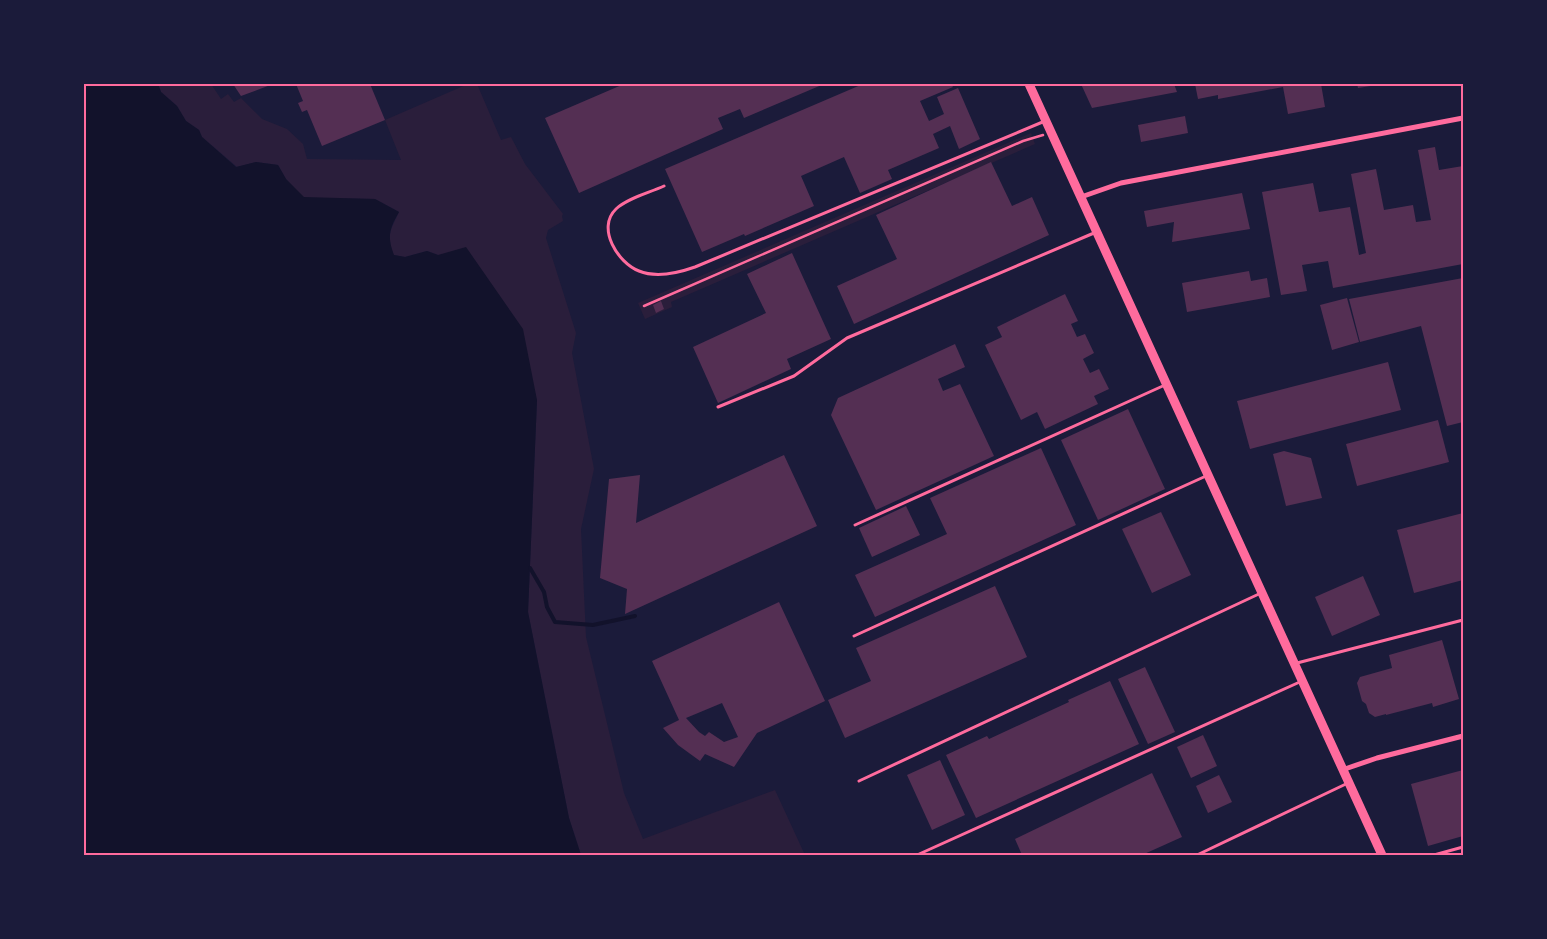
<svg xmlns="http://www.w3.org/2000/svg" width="1547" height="939" font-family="Inter,sans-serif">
<rect width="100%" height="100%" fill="#1b1b3a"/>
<g fill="#2a1e3b">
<path d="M158 84H211L221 99 228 94 234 102 241 98 262 119 287 129 303 144 307 159 401 160 385 120 468 84H477L501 140 511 137 525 164 563 214 562 216 563 221 548 230 546 238 576 333 572 353 594 469 581 529 586 637 624 793 643 839 775 790 805 855H581L569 818 528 612 537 400 438 255 427 251 405 257 393 255C387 234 390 231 399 212L375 199 303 198 286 179 278 165 256 162 237 167 202 137 199 130 186 121 177 106 161 92Z"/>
<polygon points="1031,133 1035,144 671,302 672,307 645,319 638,303"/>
</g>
<path fill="#12122b" d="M84 84H158L161 92 177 106 186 121 199 130 202 137 236 167 256 162 278 165 286 179 304 197 375 199 399 212C389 229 387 237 394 255L405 257 427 251 438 255 466 247 523 329 537 400 528 612 569 818 581 855H84Z"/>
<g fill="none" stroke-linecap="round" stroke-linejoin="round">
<polyline stroke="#12122b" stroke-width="4" points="530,568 544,592 547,607 555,622 593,625 635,616"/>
</g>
<g fill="#542f53" fill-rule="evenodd">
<polygon points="233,84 273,84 241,96"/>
<polygon points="296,84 370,84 385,120 322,146 307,110 302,112 298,103 303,101"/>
<polygon points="624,84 824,84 744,118 740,109 718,118 723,129 579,193 545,118"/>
<polygon points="863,84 951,84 953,87 920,101 929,121 944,114 937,97 958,88 980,139 959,149 950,126 933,134 939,148 888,170 892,179 860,193 844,157 801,176 814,206 745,236 744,234 702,252 665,169"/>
<polygon points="1081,84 1174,84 1177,92 1092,108"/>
<polygon points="1195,84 1321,84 1325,107 1288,114 1283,87 1218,99 1218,95 1198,99"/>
<polygon points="1357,84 1377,84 1377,85 1358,88"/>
<polygon points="1185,116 1188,133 1141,142 1138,125"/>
<polygon points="1435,147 1439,170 1463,166 1463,264 1333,288 1328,261 1302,265 1307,291 1281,295 1262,192 1313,183 1319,212 1350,207 1359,255 1366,253 1351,174 1376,169 1384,210 1413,205 1416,222 1431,220 1418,150"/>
<polygon points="991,162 1012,206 1032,197 1049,235 854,324 837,286 897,259 876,215"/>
<polygon points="1242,193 1250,229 1172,242 1174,222 1147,227 1144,211"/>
<polygon points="792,253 831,339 787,359 791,369 718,403 693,347 766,313 747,274"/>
<polygon points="1249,271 1251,281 1267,278 1270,297 1187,312 1182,283"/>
<polygon points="1463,278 1463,422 1447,426 1421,326 1360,342 1349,299"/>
<polygon points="1065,294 1078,321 1071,324 1077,337 1085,334 1094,353 1083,359 1090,373 1099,369 1109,389 1094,396 1098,404 1045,429 1037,412 1021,420 985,345 1002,337 997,327"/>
<polygon points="1347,298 1359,342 1332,350 1320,305"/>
<polygon points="661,301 664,309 656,313 653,305"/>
<polygon points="955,344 965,367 938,379 943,391 960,384 994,456 876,510 831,415 838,398"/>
<polygon points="1388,362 1401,410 1250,449 1237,401"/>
<polygon points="1128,409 1165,489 1098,520 1061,440"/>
<polygon points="1438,420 1449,462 1357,486 1346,444"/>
<polygon points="1041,448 1076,525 875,617 855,575 947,534 930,498"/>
<polygon points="1284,451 1311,458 1322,498 1286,506 1273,454"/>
<polygon points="784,455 817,526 625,614 627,589 600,578 609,479 640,475 636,523"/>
<polygon points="906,506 920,535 872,557 859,528"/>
<polygon points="1161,512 1191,575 1152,593 1122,529"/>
<polygon points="1463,513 1463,580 1414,593 1397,530"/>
<polygon points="1363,576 1380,615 1332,636 1315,597"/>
<polygon points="995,586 1027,657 845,738 828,700 871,681 856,648"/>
<path d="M779 602 825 701 757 733 734 767 705 754 700 761 678 745 663 728 679 720 652 661ZM722 703 738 737 724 742 709 732 705 736 699 732 686 718Z"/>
<polygon points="1442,640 1459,699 1433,707 1432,703 1386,715 1386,714 1375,717 1369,713 1366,704 1362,701 1357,683 1360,677 1392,668 1389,655"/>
<polygon points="1145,667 1175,732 1148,744 1118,679"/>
<polygon points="1110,681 1139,744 976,818 946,755 987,736 989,739 1069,702 1068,700"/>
<polygon points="1203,735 1217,766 1191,778 1177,747"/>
<polygon points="940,760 965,815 932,830 907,775"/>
<polygon points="1463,770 1463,836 1428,846 1411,784"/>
<polygon points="1152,773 1182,837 1142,855 1022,855 1015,839"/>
<polygon points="1219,775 1232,802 1208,813 1196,786"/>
</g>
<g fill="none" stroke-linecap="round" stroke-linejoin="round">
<polyline stroke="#ff6b9d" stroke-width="2.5" points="644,306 1023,141 1043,135"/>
<g stroke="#ff6b9d" stroke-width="3">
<path d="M664 186C649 193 628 198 616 209 596 228 618 263 639 271 656 278 678 273 695 267L1045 121"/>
<polyline points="718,407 794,376 847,338 1094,233"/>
<polyline points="855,525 1165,385"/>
<polyline points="854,636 1206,476"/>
<polyline points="1297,663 1463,620"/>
<polyline points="859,781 1261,593"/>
<polyline points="917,855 1302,681"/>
<polyline points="1197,855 1348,783"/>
<polyline points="1434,855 1463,847"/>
</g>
<g stroke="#ff6b9d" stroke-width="5">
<polyline points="1081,197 1121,183 1463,118"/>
<polyline points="1342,770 1377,758 1463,736"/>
</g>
<polyline stroke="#ff6b9d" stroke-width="9" points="1029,84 1382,855"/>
</g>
<rect width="1547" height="939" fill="none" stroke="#1b1b3a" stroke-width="170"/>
<rect x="85" y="85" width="1377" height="769" fill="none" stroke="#ff6b9d" stroke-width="2"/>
</svg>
